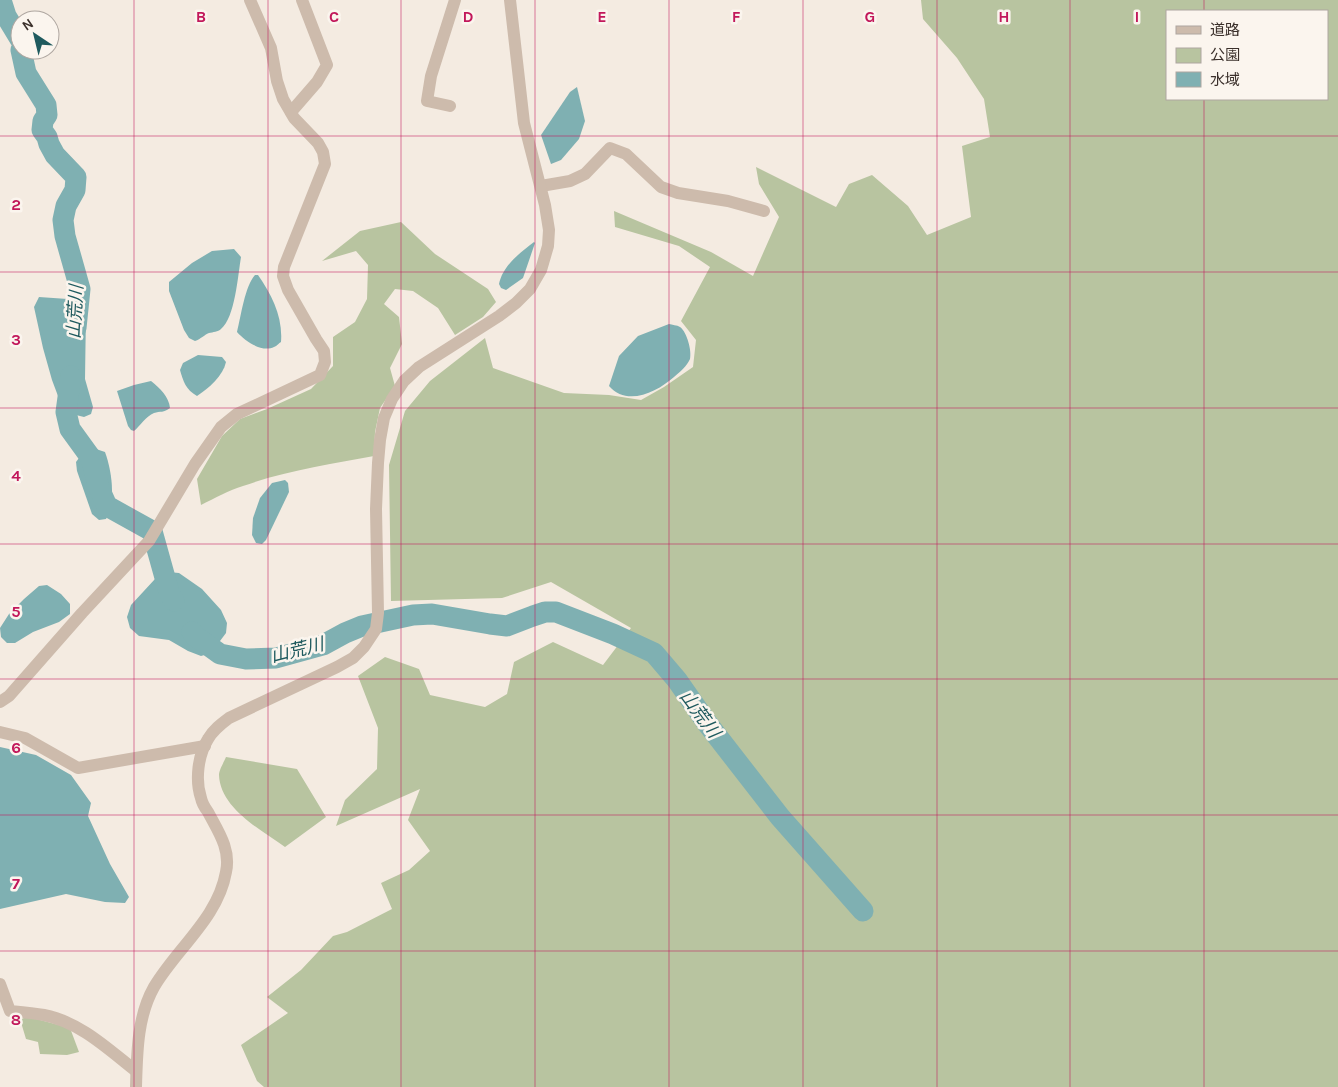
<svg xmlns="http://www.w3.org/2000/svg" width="1338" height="1087" font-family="Karla,'Noto Sans JP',sans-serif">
<rect width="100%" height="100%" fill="#f4ebe1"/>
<g fill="#b8c4a0" fill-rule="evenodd">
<path d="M921 0H1338V1087H264L257 1081 241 1045 288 1013 267 997 301 970 333 936 347 932 392 909 381 883 409 870 430 851 408 820 420 789 336 826 345 800 377 769 378 728 358 676 385 657 419 669 430 695 485 707 507 694 514 662 553 642 603 665 631 628 551 582 502 598 391 601 389 465 405 411 430 381 485 338 493 368 564 393 609 395 641 400 664 387 693 367 696 340 681 321 710 267 679 246 615 227 614 211 711 252 753 276 779 217 759 184 756 167 836 207 849 184 872 175 908 206 927 235 971 217 962 146 990 137 984 99 957 58 923 19ZM1327 11V99H1167V11Z"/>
<path d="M401 222 435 254 488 289 496 302 483 317 455 335 438 308 413 291 395 289 384 304 399 317 402 344 390 368 395 386 380 408 375 432 374 456C330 464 285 471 243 486 229 490 215 498 201 505L197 479 222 436 240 419 267 409 311 389 333 366V337L355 322 367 299 368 265 356 251 322 261 360 231Z"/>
<path d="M226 757 297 769 326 817 285 847C261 830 220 808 219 775 219 770 224 762 226 757Z"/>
<polygon points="29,1017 70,1028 79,1052 67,1055 40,1054 38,1042 26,1039 20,1019"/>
</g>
<g fill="#7fb0b2">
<polygon points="577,87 585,121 579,139 561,160 551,164 541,135 570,92"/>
<path d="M534 242 535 243 523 278 506 290 501 288 499 284C503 265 520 253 534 242Z"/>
<path d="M234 249 241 257C238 275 235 318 221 329 218 332 213 332 209 333 204 335 201 339 195 341L189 338 184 330 169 291V282L192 263 212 251Z"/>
<path d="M255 275H258C272 295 283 317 281 342 279 343 277 346 274 347 262 353 245 341 237 332 241 316 245 286 255 275Z"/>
<polygon points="39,297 82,300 86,311 85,379 93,407 91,414 84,417 76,415 58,396 52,380 43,348 34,307"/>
<path d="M669 324C672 325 677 325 680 327 687 332 692 351 690 359 687 366 680 372 674 377 657 392 627 407 609 386L619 356 638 336Z"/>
<path d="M198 355 222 357 226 362C223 376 209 388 197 396 186 390 183 381 180 370L183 363Z"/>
<path d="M151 381C160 388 169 397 170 408 164 413 160 411 154 413 146 416 140 426 134 431L131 430 128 426 117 391 134 385Z"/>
<path d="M96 449 105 452C112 471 116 501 106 519L99 520 92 514 77 471 76 462 82 454Z"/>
<polygon points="285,480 288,483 289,492 266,540 262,544 256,543 252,535 253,518 260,498 272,483"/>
<polygon points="168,572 179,573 202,589 221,610 227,623 226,633 211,653 201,656 188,651 169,640 139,636 130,628 127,617 131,605 155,579"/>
<polygon points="47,585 61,594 70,604 70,614 59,622 33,632 15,643 7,643 1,637 0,628 9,614 24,599 39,586"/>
<polygon points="0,747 36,755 71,775 91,803 88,816 110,864 129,897 125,903 105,902 66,894 0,909"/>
</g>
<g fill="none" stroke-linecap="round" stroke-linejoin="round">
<g stroke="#7fb0b2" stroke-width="21">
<polyline points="1,0 6,16 20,39"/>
<polyline points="21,50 26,73 46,105 47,115 43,121 42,130 47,137 49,144 55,155 76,177 75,190 66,206 63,220 65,236 80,289 76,328"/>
<polyline points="71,376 66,412 70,429 91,458 99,488 107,506 152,531 169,592 174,601"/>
<polyline points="192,632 195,636 220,654 246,659 276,658 323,645 345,633 362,626 413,615 432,614 490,624 507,626 533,616 545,612 556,612 613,634 654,653 677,680 707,723 780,817 863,911"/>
</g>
<g stroke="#cdbbac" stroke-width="12">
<polyline points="450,106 427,101 431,76 455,0"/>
<polyline points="291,112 317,82 327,65 302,0"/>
<polyline points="541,186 570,181 585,174 610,148 626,154 661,187 678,193 728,201 764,211"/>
<polyline points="0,702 9,696 82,613 149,541 195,464 221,427 237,414 320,375 325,362 324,351 316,339 288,290 283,276 284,267 325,164 323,152 318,143 294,118 283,99 277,81 271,48 250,0"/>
<polyline points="0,732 25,738 78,768 205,746"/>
<path d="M0 984 10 1011C21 1012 33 1013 44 1015 80 1022 108 1049 136 1071"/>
<path d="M136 1087C137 1054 137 1017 154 987 177 948 218 918 226 872 231 849 218 831 208 812 205 808 202 803 201 798 195 780 198 755 208 739 213 730 221 724 229 718L337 667 353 658 364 647 376 629 378 613 376 509 378 463 380 440 384 418 392 399 404 381 419 367 499 316 516 303 530 289 541 270 548 246 549 230 545 205 524 123 510 0"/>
</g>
</g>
<path fill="none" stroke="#c2185b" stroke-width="1" stroke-opacity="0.55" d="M134 0V1087M268 0V1087M401 0V1087M535 0V1087M669 0V1087M803 0V1087M937 0V1087M1070 0V1087M1204 0V11M1204 99V1087M0 136H1338M0 272H1338M0 408H1338M0 544H1338M0 679H1338M0 815H1338M0 951H1338"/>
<g text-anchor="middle" stroke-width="5" stroke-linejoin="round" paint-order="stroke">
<g font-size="18" font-style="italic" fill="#1f5a5e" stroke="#fbf5ee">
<text transform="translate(75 312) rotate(-87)" y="6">山荒川</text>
<text transform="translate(297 650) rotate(-14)" y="6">山荒川</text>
<text transform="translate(700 714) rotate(53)" y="6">山荒川</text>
</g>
</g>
<g font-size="16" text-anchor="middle" font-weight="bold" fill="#c2185b" stroke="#fbf5ee" stroke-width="5" stroke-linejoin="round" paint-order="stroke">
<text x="201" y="22">B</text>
<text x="334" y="22">C</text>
<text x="468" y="22">D</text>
<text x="602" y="22">E</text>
<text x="736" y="22">F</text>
<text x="870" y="22">G</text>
<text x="1004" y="22">H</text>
<text x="1137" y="22">I</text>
<text x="16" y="210">2</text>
<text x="16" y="345">3</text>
<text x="16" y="481">4</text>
<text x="16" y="617">5</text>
<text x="16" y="753">6</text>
<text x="16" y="889">7</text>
<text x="16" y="1025">8</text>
</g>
<rect x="1166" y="10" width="162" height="90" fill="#fbf5ee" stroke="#aea6a0"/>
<rect x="1176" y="26" width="25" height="8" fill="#cdbbac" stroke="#aea6a0"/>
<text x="1210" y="35" font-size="15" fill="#3b302b">道路</text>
<rect x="1176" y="48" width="25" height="15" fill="#b8c4a0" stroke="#aea6a0"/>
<text x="1210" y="60" font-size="15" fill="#3b302b">公園</text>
<rect x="1176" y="72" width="25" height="15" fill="#7fb0b2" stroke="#aea6a0"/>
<text x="1210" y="85" font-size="15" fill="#3b302b">水域</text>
<g transform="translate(35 35) rotate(325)"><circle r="24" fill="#fbf5ee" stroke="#aea6a0"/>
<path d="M0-4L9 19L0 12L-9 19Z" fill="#1f5a5e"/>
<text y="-8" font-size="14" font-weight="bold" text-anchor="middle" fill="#3b302b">N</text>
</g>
</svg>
